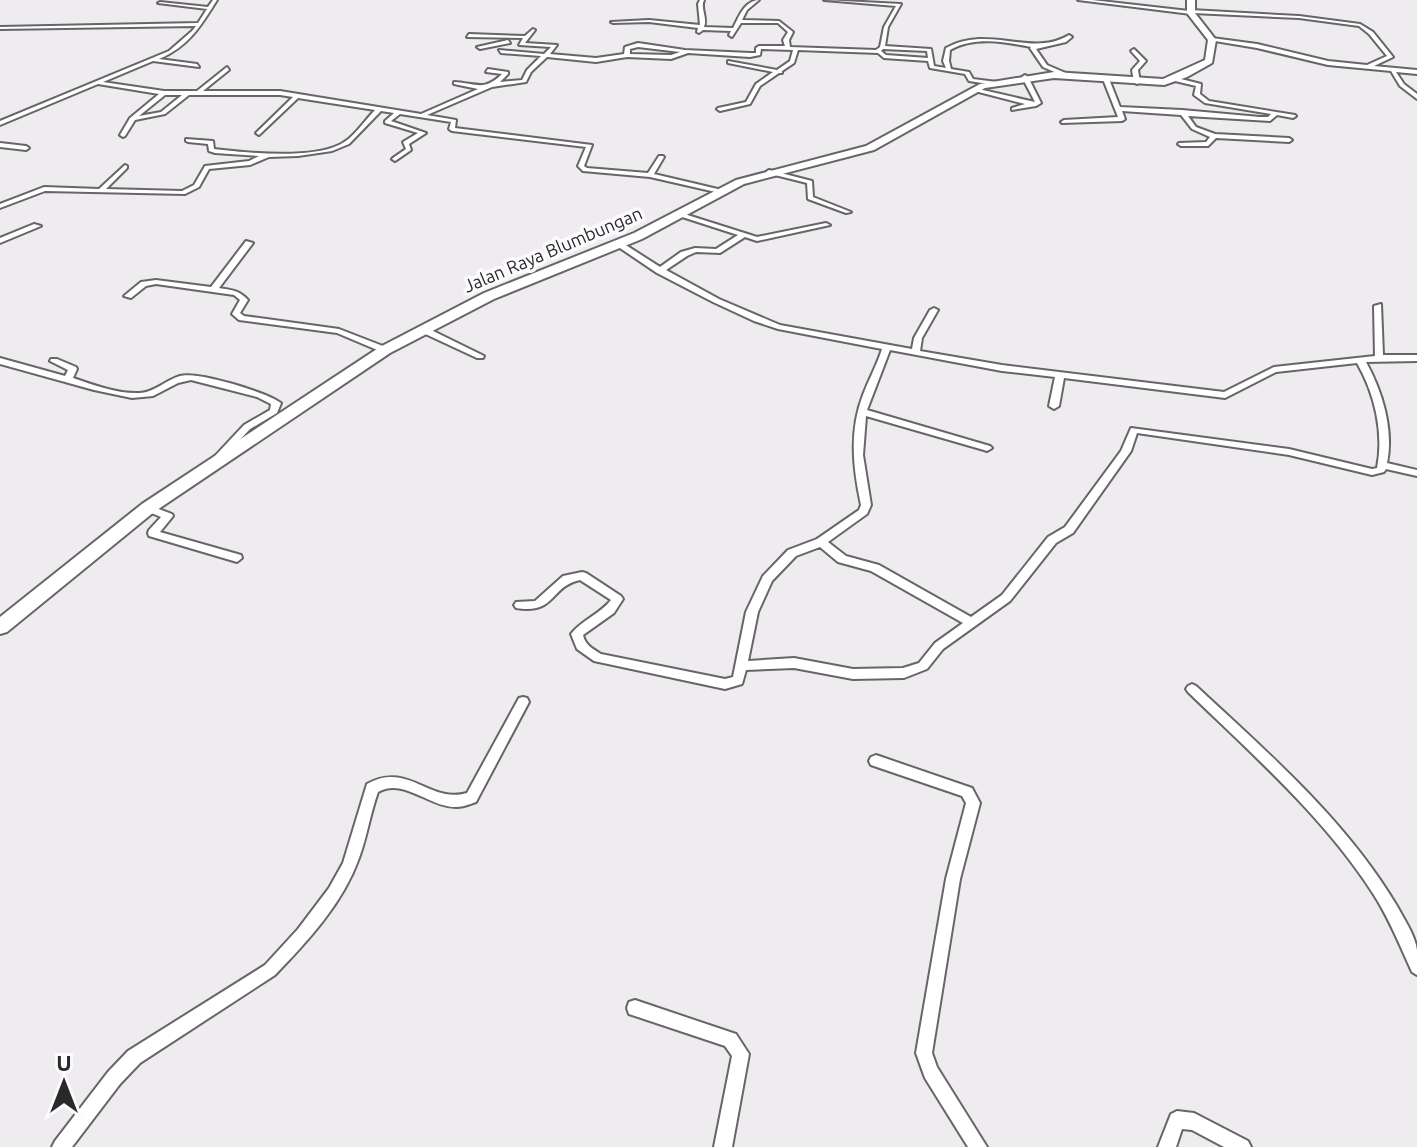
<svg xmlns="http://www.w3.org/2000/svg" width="1417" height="1147" font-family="Ubuntu,sans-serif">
<rect width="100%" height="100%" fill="#efecf0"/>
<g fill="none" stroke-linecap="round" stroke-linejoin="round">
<defs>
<g id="minor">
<path d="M213 0H217C201 26 188 47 159 59L197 64 199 67 153 61 103 82 164 91H197L227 67 229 70 203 91H280L421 114 478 89 454 84V82C476 83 484 92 502 74L486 72 488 69 508 72V74L500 82 522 80 527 70 541 56 501 53 499 50 544 54 551 47 519 45 523 38 467 37 469 34 525 36 533 29 535 30 525 43 557 45 550 54 596 58 624 54 625 47 638 43 685 50 750 53H756V48L759 46H785L783 40 788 32 778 23H741L732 37 729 35 731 31 703 30 699 33 697 32 698 28 649 22 613 23 611 22 649 20 700 25 698 4 700 0H704C700 9 708 18 704 27L733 28C739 17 744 1 759 0L747 10 742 20 779 21 793 32 789 40 790 47 876 50 880 47 884 27 896 6 824 0 901 4 888 27 885 46 931 49 934 66 946 68 943 61 946 48C989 24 1032 58 1069 35L1072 37 1066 42 1036 49 1047 65 1068 74 1066 77 1043 67 1030 48 1031 47C1005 42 975 36 950 50L949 61 951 69 969 72 973 79 997 82 995 85 969 81 965 74 930 68 928 61 884 58 878 53 798 50 794 63 782 71V73H779L760 86 750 104 720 111 717 109 718 108 746 102 756 84 773 72 728 63V61L777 70 790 61 793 50 761 49 760 55 750 57 688 53 671 59 627 57 596 62 547 57 531 72 526 82 492 87 427 115 456 120 455 128 592 145 584 166 587 168 648 173 659 156H663L664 157 654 174 722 190 723 191 720 193 650 177 583 171 578 166 586 147 452 131 449 129 451 122 400 114 391 121 426 133 409 144 411 150 395 161 392 159 393 158 406 149 403 142 418 133 385 123V121L394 113 381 111 349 144 332 151 298 156 269 157 250 165 209 169 199 187 185 194 45 191 0 208V204L44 187 99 189 125 165 127 166V168L106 189 182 191 194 185 205 166 249 161 259 156 215 153 209 151 208 144 188 142 186 141V139L213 141 214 149C247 153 310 159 339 145 354 138 364 121 375 110L298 98 259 135 256 133 257 132 293 97 280 95H189L165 114 135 120 125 136 123 137 120 135 130 118 159 94 98 84 0 125V121L169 51 192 31 196 26 0 29V27L198 23 207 9 158 3 160 2 208 7ZM638 47 680 52 671 55 630 54V49ZM883 49 927 51 928 58 886 55 881 51ZM165 95H182L161 112 139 116Z"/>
<polygon points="1078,0 1092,0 1189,11 1191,10 1299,16 1360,24 1373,32 1393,57 1374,66 1417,70 1417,74 1396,72 1404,84 1417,94 1417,99 1400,86 1391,71 1328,65 1257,48 1209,40 1212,38 1257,44 1328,61 1367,65 1387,56 1369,34 1359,26 1299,18 1193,13 1191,14"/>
<polygon points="508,40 510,43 480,49 477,47"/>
<polygon points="1134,49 1146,61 1138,70 1140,82 1137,84 1134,82 1132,70 1140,61 1131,51"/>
<polygon points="1025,75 1028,77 1041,103 1036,106 1012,110 1012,108 1025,104 971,90 974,88 1035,102 1022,77"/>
<polygon points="1106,77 1109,79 1120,107 1182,110 1260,117 1268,117 1271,114 1205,103 1194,95 1196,86 1171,80 1173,77 1201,84 1200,94 1209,101 1295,115 1296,116 1293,118 1277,115 1270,121 1188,116 1196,127 1215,134 1289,138 1292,140 1289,142 1216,138 1208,146 1181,146 1178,144 1179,143 1206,142 1210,137 1192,129 1181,115 1122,111 1125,119 1122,121 1062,123 1061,122 1064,120 1118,117 1103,79"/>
<polygon points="0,143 26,146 29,148 26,150 0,147"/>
<polygon points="769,170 812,181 813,197 851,212 846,213 808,199 807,183 767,173 766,172"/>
<path d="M678 212 757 237 826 223 830 225 757 241 745 237 720 253 696 252 687 256 666 270 719 299 780 325 912 349 914 338 930 310 934 308 938 310 922 338 920 351 1002 365 1224 392 1274 367 1375 356 1374 306 1381 304 1383 355H1417V361L1366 362C1382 391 1394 429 1387 463L1417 470V476L1386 469 1384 472 1372 475 1289 455 1137 433 1131 451 1073 533 1056 543 1010 601 943 649 927 669 904 678 853 679 794 668 746 670 742 684 725 689 594 661 577 649 571 634C582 620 600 614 611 600L580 580C550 586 556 615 516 608L514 605 516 602 535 601 563 576 582 572 586 573 621 596 623 599 614 613 583 635C585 645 593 649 601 654L725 679 733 677 746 612 763 576 788 550 817 539 859 510 861 505C853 468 849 431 863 395 869 379 877 365 882 349L778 329 754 321 713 302 657 273 614 244 621 242 660 267 681 252 695 248 716 249 738 235 676 215 674 214ZM890 350 1002 371 1055 377 1049 406 1054 409 1059 406 1064 378 1225 398 1276 372 1357 363C1375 394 1384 433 1377 468L1372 469 1289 449 1131 428 1121 451 1065 527 1048 537 1002 595 971 617 879 565 846 556 828 542 867 514 871 505 863 455 866 416 984 450 987 451 992 448 990 446 867 410ZM820 547 838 562 871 571 963 623 935 643 919 663 903 668 853 669 794 658 748 661 758 612 772 581 796 556Z"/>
<polygon points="34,224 41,226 0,243 0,238"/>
<path d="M246 241 253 243 219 288C231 290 239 290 248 300L240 313 244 316 339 329 388 348V352H382L337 333 239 320 232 314 240 300 234 295 156 284 146 286 131 298 124 296 141 282 156 280 211 287Z"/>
<polygon points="419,327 425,327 484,356 483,358 477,358 419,331"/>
<path d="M0 358 65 376 68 370 50 361 51 359H57L76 367 77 369 73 378C94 385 117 394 140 393 155 392 166 380 180 376 197 371 266 392 281 403L277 413 250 429 221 460H215L213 458 215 456 244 425 270 410 271 404 257 397 191 380 178 383 153 396 132 398 94 390 0 364Z"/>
<polygon points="148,505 172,514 173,516 160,532 241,555 242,558 237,562 149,536 148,533 149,530 161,517 144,510 143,508"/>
<path d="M1192 684 1196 686C1268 753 1346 820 1397 906 1404 919 1415 935 1417 950 1417 958 1417 967 1417 975L1412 972C1400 946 1390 920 1374 895 1325 818 1253 755 1188 692L1186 689 1188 686Z"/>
<path d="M523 697 527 698 529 702 476 802C470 804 463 807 457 807 430 808 403 777 378 792 370 814 367 837 359 858 343 903 308 941 275 975L140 1063 120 1084 72 1147H52L55 1141 108 1072 128 1051 265 965 298 929 329 888 343 863 367 784C409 761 428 804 467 793L519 698Z"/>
<polygon points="876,755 972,788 980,803 960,879 932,1053 937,1067 987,1147 968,1147 925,1078 916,1053 946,879 966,803 962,796 871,765 869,761 871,757"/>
<polygon points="635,1000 736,1034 749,1054 732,1147 714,1147 732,1056 725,1046 629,1014 627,1008 629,1002"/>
<polygon points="1177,1111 1194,1113 1248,1141 1251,1147 1224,1147 1192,1130 1182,1129 1176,1147 1158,1147 1171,1114"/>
</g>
<polygon id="primary" points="1187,0 1195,0 1195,13 1216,40 1212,63 1187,77 1164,85 1054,78 985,88 874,150 744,184 642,239 494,299 390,353 154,512 7,632 0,634 0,617 142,504 380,347 484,293 634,233 736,180 866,146 980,84 1054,72 1163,79 1205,60 1208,40 1187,13"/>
</defs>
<use href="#minor" stroke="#676568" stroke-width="4"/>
<use href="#primary" stroke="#676568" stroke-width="4"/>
<use href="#minor" fill="#fff" fill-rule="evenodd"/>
<use href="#primary" fill="#fff" fill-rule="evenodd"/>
</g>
<g text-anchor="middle" stroke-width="7" stroke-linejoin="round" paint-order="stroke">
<g font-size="18" fill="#2a292a" stroke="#fcfafd">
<text transform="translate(553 250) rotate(-23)" y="6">Jalan Raya Blumbungan</text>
</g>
</g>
<g transform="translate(64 1083)" stroke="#fcfafd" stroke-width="6" paint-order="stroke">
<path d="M0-6L14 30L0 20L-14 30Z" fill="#2a292a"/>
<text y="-12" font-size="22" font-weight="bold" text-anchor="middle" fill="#2a292a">U</text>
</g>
</svg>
